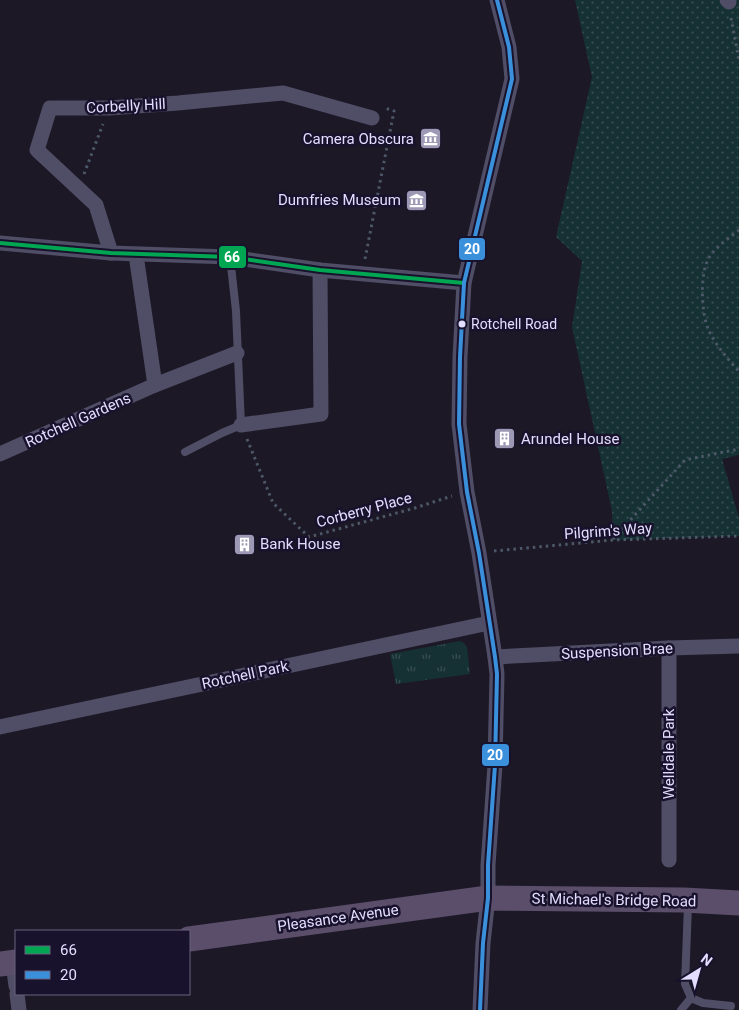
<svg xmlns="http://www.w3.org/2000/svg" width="739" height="1010" font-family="Roboto,sans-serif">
<defs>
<pattern id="grass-tufts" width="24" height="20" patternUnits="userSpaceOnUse" patternTransform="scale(1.25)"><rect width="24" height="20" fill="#163134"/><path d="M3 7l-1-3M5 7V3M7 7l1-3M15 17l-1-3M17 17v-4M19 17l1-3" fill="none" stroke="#384e52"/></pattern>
<pattern id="park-dots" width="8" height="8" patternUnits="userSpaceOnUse" patternTransform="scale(1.25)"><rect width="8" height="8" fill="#163134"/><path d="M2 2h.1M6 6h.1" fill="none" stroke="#384e52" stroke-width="1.8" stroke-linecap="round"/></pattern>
</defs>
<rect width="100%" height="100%" fill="#1c1826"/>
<polygon fill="url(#grass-tufts)" points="460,641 464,643 467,647 470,674 396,684 390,654"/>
<polygon fill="url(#park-dots)" points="575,0 719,0 722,5 734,0 739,0 739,455 722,459 739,518 739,536 613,540 612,511 572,327 582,261 556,237 592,77"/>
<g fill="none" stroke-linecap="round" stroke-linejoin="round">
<g stroke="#4c5767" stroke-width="3" stroke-dasharray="2.5 4" stroke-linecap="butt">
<polyline points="731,18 739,60"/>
<polyline points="84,174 103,124"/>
<path d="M739 230C730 237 716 247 710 256 699 272 701 314 709 331 716 345 728 360 739 371"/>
<polyline points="365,259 394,111 385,108"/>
<polyline points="247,439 273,503 309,537 415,508 452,496"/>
<polyline points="613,539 685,460 739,449"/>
<polyline points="494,551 613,540 739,536"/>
</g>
<g stroke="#504d66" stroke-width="8">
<polyline points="185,452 222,433 241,425 236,311 230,257"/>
<polyline points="688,905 685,984 691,998 703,1003 731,1006"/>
<polyline points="681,1010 691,998"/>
</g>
<g stroke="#504d66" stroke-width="15">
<polyline points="727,0 729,2"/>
<polyline points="0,243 111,253 230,257 320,270 464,283"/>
<polyline points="111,253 96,205 37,150 50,108 109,108 178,103 283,93 372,118"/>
<polyline points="136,255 155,385 237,353"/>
<polyline points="241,425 321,414 320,270"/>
<polyline points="0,454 155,385"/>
<polyline points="495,657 669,648 739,646"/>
<polyline points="0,727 489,623"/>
<polyline points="669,860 669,648"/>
<polyline points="13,963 16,986"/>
<polyline points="17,994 19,1010"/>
<polyline points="480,1010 483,943 488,898 488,865 495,765 497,674 495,657 479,553 467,492 459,424 460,357 464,283 512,79 509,47 497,0"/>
</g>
<g stroke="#5a4e6a" stroke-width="25">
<polyline points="189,939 488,898 684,900 739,903"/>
<polyline points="0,964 16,962"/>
</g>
<defs>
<polyline id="bus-1" points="0,243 111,253 230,257 320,270 464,283"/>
<polyline id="bus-2" points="480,1010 483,943 488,898 488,865 495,765 497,674 495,657 479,553 467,492 459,424 460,357 464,283 512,79 509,47 497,0"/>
</defs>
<use href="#bus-1" stroke="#18122c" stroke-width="8"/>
<use href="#bus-2" stroke="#18122c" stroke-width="8"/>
<use href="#bus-1" stroke="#00a651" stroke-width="4"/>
<use href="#bus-2" stroke="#3a90db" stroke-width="4"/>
</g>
<defs>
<symbol id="museum-square" viewBox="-11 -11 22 22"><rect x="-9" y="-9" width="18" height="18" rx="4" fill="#9d98b3" stroke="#18122c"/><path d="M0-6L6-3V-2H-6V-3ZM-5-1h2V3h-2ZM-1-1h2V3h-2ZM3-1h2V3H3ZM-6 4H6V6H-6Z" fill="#fff"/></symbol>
<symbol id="building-square" viewBox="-11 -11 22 22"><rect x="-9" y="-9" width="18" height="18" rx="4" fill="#9d98b3" stroke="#18122c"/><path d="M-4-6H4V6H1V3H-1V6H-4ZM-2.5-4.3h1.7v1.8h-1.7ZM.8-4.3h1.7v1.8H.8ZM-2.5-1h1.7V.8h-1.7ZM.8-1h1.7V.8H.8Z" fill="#fff"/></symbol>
</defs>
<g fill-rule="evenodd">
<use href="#museum-square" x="418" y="126" width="25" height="25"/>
<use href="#museum-square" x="404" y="188" width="25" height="25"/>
<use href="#building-square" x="492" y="426" width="25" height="25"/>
<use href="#building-square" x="232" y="532" width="25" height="25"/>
</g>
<circle fill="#e3ddff" stroke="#18122c" stroke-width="2" cx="462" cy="324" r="4.5"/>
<g text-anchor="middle" stroke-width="5" stroke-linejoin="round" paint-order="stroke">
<g font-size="14" fill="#e3ddff" stroke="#18122c" text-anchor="start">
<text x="471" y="329">Rotchell Road</text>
</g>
<g font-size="15" fill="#e3ddff" stroke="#18122c">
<text transform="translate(126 106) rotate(-3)" y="5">Corbelly Hill</text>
<text transform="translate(78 420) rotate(-24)" y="5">Rotchell Gardens</text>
<text transform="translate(364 510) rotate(-15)" y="5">Corberry Place</text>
<text transform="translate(608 531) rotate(-4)" y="5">Pilgrim's Way</text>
<text transform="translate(617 651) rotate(-3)" y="5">Suspension Brae</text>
<text transform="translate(245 675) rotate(-12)" y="5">Rotchell Park</text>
<text transform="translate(669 754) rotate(-90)" y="5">Welldale Park</text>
<text transform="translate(614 900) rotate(1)" y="5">St Michael's Bridge Road</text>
<text transform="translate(338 918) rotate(-8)" y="5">Pleasance Avenue</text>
</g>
<g font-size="15" fill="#e3ddff" stroke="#18122c" text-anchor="end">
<text x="414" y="144">Camera Obscura</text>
<text x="401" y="205">Dumfries Museum</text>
<text x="521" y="444" text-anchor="start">Arundel House</text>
<text x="260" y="549" text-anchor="start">Bank House</text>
</g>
</g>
<g stroke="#18122c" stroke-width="2">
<rect x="458" y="237" width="28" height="24" rx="5" fill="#3a90db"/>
<rect x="218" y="245" width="29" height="24" rx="5" fill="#00a651"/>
<rect x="481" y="743" width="29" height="24" rx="5" fill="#3a90db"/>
</g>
<g font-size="14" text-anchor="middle" font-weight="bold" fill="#fff">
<text x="472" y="254">20</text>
<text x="232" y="262">66</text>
<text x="495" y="760">20</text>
</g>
<rect x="15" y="930" width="175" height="65" fill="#18122c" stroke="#696380"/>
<rect x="25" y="946" width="25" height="8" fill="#00a651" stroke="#696380"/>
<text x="60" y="955" font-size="15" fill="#e3ddff">66</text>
<rect x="25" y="971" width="25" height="8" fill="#3a90db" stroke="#696380"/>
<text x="60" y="980" font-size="15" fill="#e3ddff">20</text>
<g transform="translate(699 970) rotate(37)" stroke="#18122c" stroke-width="4" paint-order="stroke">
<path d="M0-4L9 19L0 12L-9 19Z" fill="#e3ddff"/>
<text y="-8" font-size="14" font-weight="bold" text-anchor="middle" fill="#e3ddff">N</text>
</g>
</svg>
